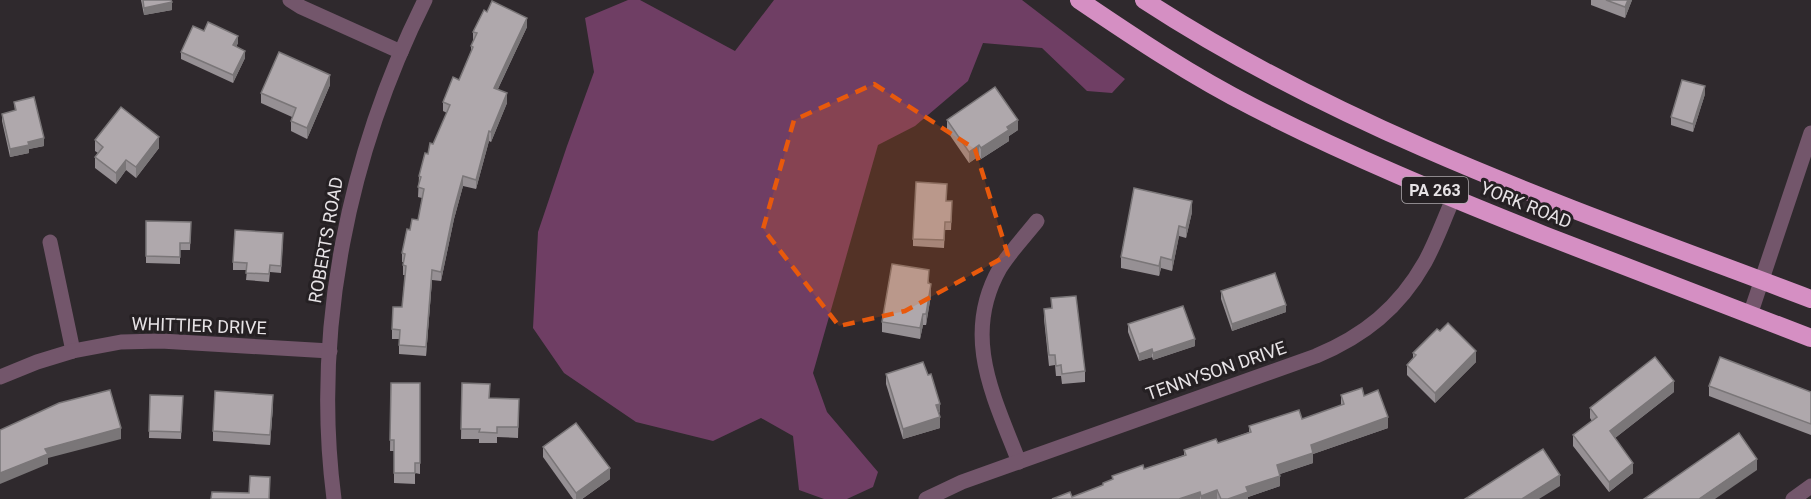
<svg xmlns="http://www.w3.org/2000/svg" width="1811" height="499" font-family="Roboto,sans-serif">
<rect width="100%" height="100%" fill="#2f292d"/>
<polygon fill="#6f3e64" points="628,0 640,0 735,51 774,0 1022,0 1125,79 1112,93 1087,91 1042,48 983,43 968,81 915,126 878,145 813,373 827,412 878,472 873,487 847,499 824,499 799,490 793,436 761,418 713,441 636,422 564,373 533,328 538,232 567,146 594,72 585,18"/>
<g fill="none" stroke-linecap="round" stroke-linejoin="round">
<g stroke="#73566b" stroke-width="15">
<polyline points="290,0 301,7 401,52"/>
<polyline points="50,242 73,351"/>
<polyline points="1750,315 1811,133"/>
<polyline points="0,377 37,362 73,351 121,342 161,341 330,351"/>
<path d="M1019 462C994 397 961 336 1000 268 1010 252 1025 236 1037 221"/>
<path d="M334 499C312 329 349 152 425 0"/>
<path d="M926 499 962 482 1316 356C1364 336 1399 308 1425 262 1436 242 1444 219 1453 199"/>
<polyline points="1793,499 1811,486"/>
</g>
<g stroke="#d58fc3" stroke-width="18">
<path d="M1079 0C1135 38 1192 76 1253 107 1347 155 1446 196 1544 235 1633 270 1722 304 1811 338"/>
<path d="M1144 0C1349 134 1584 213 1811 299"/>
</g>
</g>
<g fill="#969094">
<polygon points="141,0 171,0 172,10 144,15"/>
<polygon points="1591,0 1632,0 1625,18 1591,5"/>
<polygon points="527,27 498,89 507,103 491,142 489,141 476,189 463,186 454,219 441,281 432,280 426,356 399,354 399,339 392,339 392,329 402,307 405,275 403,275 403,262 402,262 402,253 410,230 418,220 422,198 418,197 419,176 428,154 433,144 447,113 443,111 443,102 459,80 471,51 471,46 473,41 473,32"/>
<polygon points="204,31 238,43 236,47 245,58 233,83 181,59 181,52"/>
<polygon points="330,85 307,139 291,131 291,121 292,117 261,103 261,93"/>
<polygon points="1705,94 1693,132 1671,125 1671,117"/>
<polygon points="14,102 44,146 29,149 29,153 10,157 2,121 2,114 15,111"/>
<polygon points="947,120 1018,130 1009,136 1009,141 981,159 979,156 969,163 947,131"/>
<polygon points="95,140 159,148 136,178 126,170 116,184 95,168 95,157 98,153 95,151"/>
<polygon points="946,201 952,209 951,230 945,230 944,248 913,246 913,239"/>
<polygon points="1192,212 1186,238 1179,236 1172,271 1161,268 1159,276 1121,268 1121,257"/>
<polygon points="146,221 191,222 190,250 180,250 180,264 146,263"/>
<polygon points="283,240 281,273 270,272 269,282 246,280 247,270 233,270 233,262"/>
<polygon points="929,281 931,295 926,325 923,325 920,339 882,332 882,322"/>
<polygon points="1221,291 1286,312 1232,331 1221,299"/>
<polygon points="1051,298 1085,371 1085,382 1062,384 1061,376 1056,376 1055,365 1049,366 1044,319 1044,309 1051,308"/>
<polygon points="1128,324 1195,346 1153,360 1152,357 1139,361 1128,332"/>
<polygon points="1440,331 1476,362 1435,403 1407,375 1407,365 1413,358 1413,353"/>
<polygon points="886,374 940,428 903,439 886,384"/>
<polygon points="391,383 420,383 420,474 415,473 415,484 394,483 394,451 390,451"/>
<polygon points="462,383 489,398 519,399 518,438 497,437 497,443 479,443 479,439 461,439"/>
<polygon points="1709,386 1811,392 1811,435 1709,396"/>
<polygon points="1674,392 1615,438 1633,473 1609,492 1573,446 1573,435 1592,421 1590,418 1590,408"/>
<polygon points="150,395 183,396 181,439 149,438"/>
<polygon points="1341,395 1364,396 1388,428 1313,454 1313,463 1280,474 1280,486 1248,497 1248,499 1052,499 1072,497 1103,486 1103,483 1112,480 1112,476 1144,469 1184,455 1184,450 1218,443 1249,432 1249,426 1302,419 1341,405"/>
<polygon points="273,406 270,445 213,441 213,431"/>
<polygon points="543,447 610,479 582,499 573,499 543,457"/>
</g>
<g fill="#7a7678">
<polygon points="1628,0 1632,0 1625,18 1625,7"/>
<polygon points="172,2 172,10 144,15 144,8"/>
<polygon points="527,18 527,27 494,97 494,88"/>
<polygon points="238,36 238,43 233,53 233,45"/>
<polygon points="245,51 245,58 233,83 233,75"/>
<polygon points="330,75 330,85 307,139 307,128"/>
<polygon points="1705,86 1705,94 1693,132 1693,124"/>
<polygon points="507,93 507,103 491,142 491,132"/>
<polygon points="1018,120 1018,130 1009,136 1009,141 981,159 981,148 1007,127"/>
<polygon points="489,131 489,141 476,189 476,180"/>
<polygon points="159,137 159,148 136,178 136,167"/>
<polygon points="44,138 44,146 29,149 29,153 10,157 10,149 28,142"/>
<polygon points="979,145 979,156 969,163 969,152"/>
<polygon points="126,160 126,170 116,184 116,173"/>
<polygon points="463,176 463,186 454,219 441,281 441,272 454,209"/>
<polygon points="1192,201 1192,212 1186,238 1186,228"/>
<polygon points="1179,226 1179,236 1172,271 1172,260"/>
<polygon points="1161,257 1161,268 1159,276 1159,266"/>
<polygon points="432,270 432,280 426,356 426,347"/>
<polygon points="931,284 931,295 926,325 926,314"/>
<polygon points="1286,305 1286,312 1232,331 1232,324"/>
<polygon points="923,314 923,325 920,339 920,328"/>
<polygon points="1195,339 1195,346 1153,360 1153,353"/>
<polygon points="1152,349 1152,357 1139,361 1139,354"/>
<polygon points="1476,351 1476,362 1435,403 1435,393"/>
<polygon points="1674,381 1674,392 1610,442 1610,431"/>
<polygon points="273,395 273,406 270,445 270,435"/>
<polygon points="940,404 940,414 936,405"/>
<polygon points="940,417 940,428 903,439 903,429"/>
<polygon points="1388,417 1388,428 1313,454 1313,463 1277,475 1277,465 1311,445"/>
<polygon points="121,428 121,439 48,458 48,464 0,484 0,473 45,449"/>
<polygon points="1757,459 1757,470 1715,499 1699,499"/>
<polygon points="1633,463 1633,473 1609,492 1609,482"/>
<polygon points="610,468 610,479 582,499 576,499 576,493"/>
<polygon points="1560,475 1560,486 1539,499 1522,499"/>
<polygon points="1280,476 1280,486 1248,497 1248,499 1228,499 1246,487"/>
<polygon points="1217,490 1217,499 1201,499 1201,496"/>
<polygon points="1200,492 1200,499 1179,499"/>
</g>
<g fill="#afa8ac" stroke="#7a7678" stroke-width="1.5">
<polygon points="143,0 171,0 172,2 144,8"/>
<polygon points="1606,0 1628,0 1625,7"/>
<polygon points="492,1 527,18 494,88 507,93 491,132 489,131 476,180 463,176 454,209 441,272 432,270 426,347 399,345 400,330 392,329 393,307 402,307 406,266 403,265 405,254 402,253 407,229 410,230 412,219 418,220 424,189 418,187 421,177 419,176 425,153 428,154 430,143 433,144 450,105 443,102 453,77 459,80 473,47 471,46 477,33 473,32 484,10 487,12"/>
<polygon points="208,22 238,36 233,45 245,51 233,75 181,52 193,26 204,31"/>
<polygon points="279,52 330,75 307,128 291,121 296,108 261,93"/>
<polygon points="1682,80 1705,86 1693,124 1671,117"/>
<polygon points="995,87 1018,120 1007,127 1009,130 981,148 979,145 969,152 947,120"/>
<polygon points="34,97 44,138 28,142 29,145 10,149 2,114 16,110 14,102"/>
<polygon points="121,107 159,137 136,167 126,160 116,173 95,157 103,147 95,140"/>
<polygon points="916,182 947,184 946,201 952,201 951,222 945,222 944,240 913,239"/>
<polygon points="1134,188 1192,201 1186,228 1179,226 1172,260 1161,257 1159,266 1121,257"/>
<polygon points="146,221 191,222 190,243 180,243 180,257 146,256"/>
<polygon points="235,230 283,233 281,266 270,265 269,274 246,273 247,263 233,262"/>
<polygon points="892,264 929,270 928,283 931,284 926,314 923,314 920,328 882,322"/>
<polygon points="1275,273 1286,305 1232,324 1221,291"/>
<polygon points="1076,296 1085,371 1062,374 1061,365 1056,366 1055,355 1049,355 1044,309 1052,308 1051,298"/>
<polygon points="1183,306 1195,339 1153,353 1152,349 1139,354 1128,324"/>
<polygon points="1448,323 1476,351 1435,393 1407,365 1416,355 1413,353 1437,329 1440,331"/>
<polygon points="1655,357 1674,381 1610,431 1633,463 1609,482 1573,435 1597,417 1590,408"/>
<polygon points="1720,357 1811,392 1811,424 1709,386"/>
<polygon points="923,362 928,375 931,374 940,404 936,405 940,417 903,429 886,374"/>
<polygon points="391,383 420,383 420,463 415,463 415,473 394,473 394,440 390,440"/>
<polygon points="462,383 490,384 489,398 519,399 518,427 497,427 497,433 479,432 480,429 461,429"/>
<polygon points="1362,388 1364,396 1378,390 1388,417 1311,445 1313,453 1277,465 1280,476 1246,487 1248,492 1228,499 1221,499 1217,490 1201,496 1200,492 1179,499 1052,499 1070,492 1072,497 1103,485 1103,483 1113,479 1112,476 1143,465 1144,469 1186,455 1184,450 1216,439 1218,443 1251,432 1249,426 1299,410 1302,419 1344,404 1341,395"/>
<polygon points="110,390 121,428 45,449 48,454 0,473 0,430 59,403"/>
<polygon points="215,391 273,395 270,435 213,431"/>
<polygon points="150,395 183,396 181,432 149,431"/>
<polygon points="576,423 610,468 576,493 543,447"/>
<polygon points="1739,433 1757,459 1699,499 1644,499"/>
<polygon points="1543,449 1560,475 1522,499 1465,499"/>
<polygon points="250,476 270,477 269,499 211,499 212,492 249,493"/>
</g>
<path fill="#e8590c" fill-opacity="0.2" stroke="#e8590c" stroke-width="4.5" stroke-dasharray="12 8" stroke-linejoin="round" d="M874 84 975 149 1008 255 905 311 839 326 763 229 794 120Z"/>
<g text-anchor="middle" stroke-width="6" stroke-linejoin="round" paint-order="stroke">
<rect fill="#252023" stroke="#ada8ac" stroke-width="1.5" x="1402" y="177" width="66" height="26" rx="4.5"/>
<g font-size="16" font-weight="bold" fill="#e7e3e6">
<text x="1435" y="196">PA 263</text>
</g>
<g font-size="18" fill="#e7e3e6" stroke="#252023">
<text transform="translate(1526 205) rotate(22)" y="6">YORK ROAD</text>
<text transform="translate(326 240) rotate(-80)" y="6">ROBERTS ROAD</text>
<text transform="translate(199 326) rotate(2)" y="6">WHITTIER DRIVE</text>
<text transform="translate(1216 371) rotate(-19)" y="6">TENNYSON DRIVE</text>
</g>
</g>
</svg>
